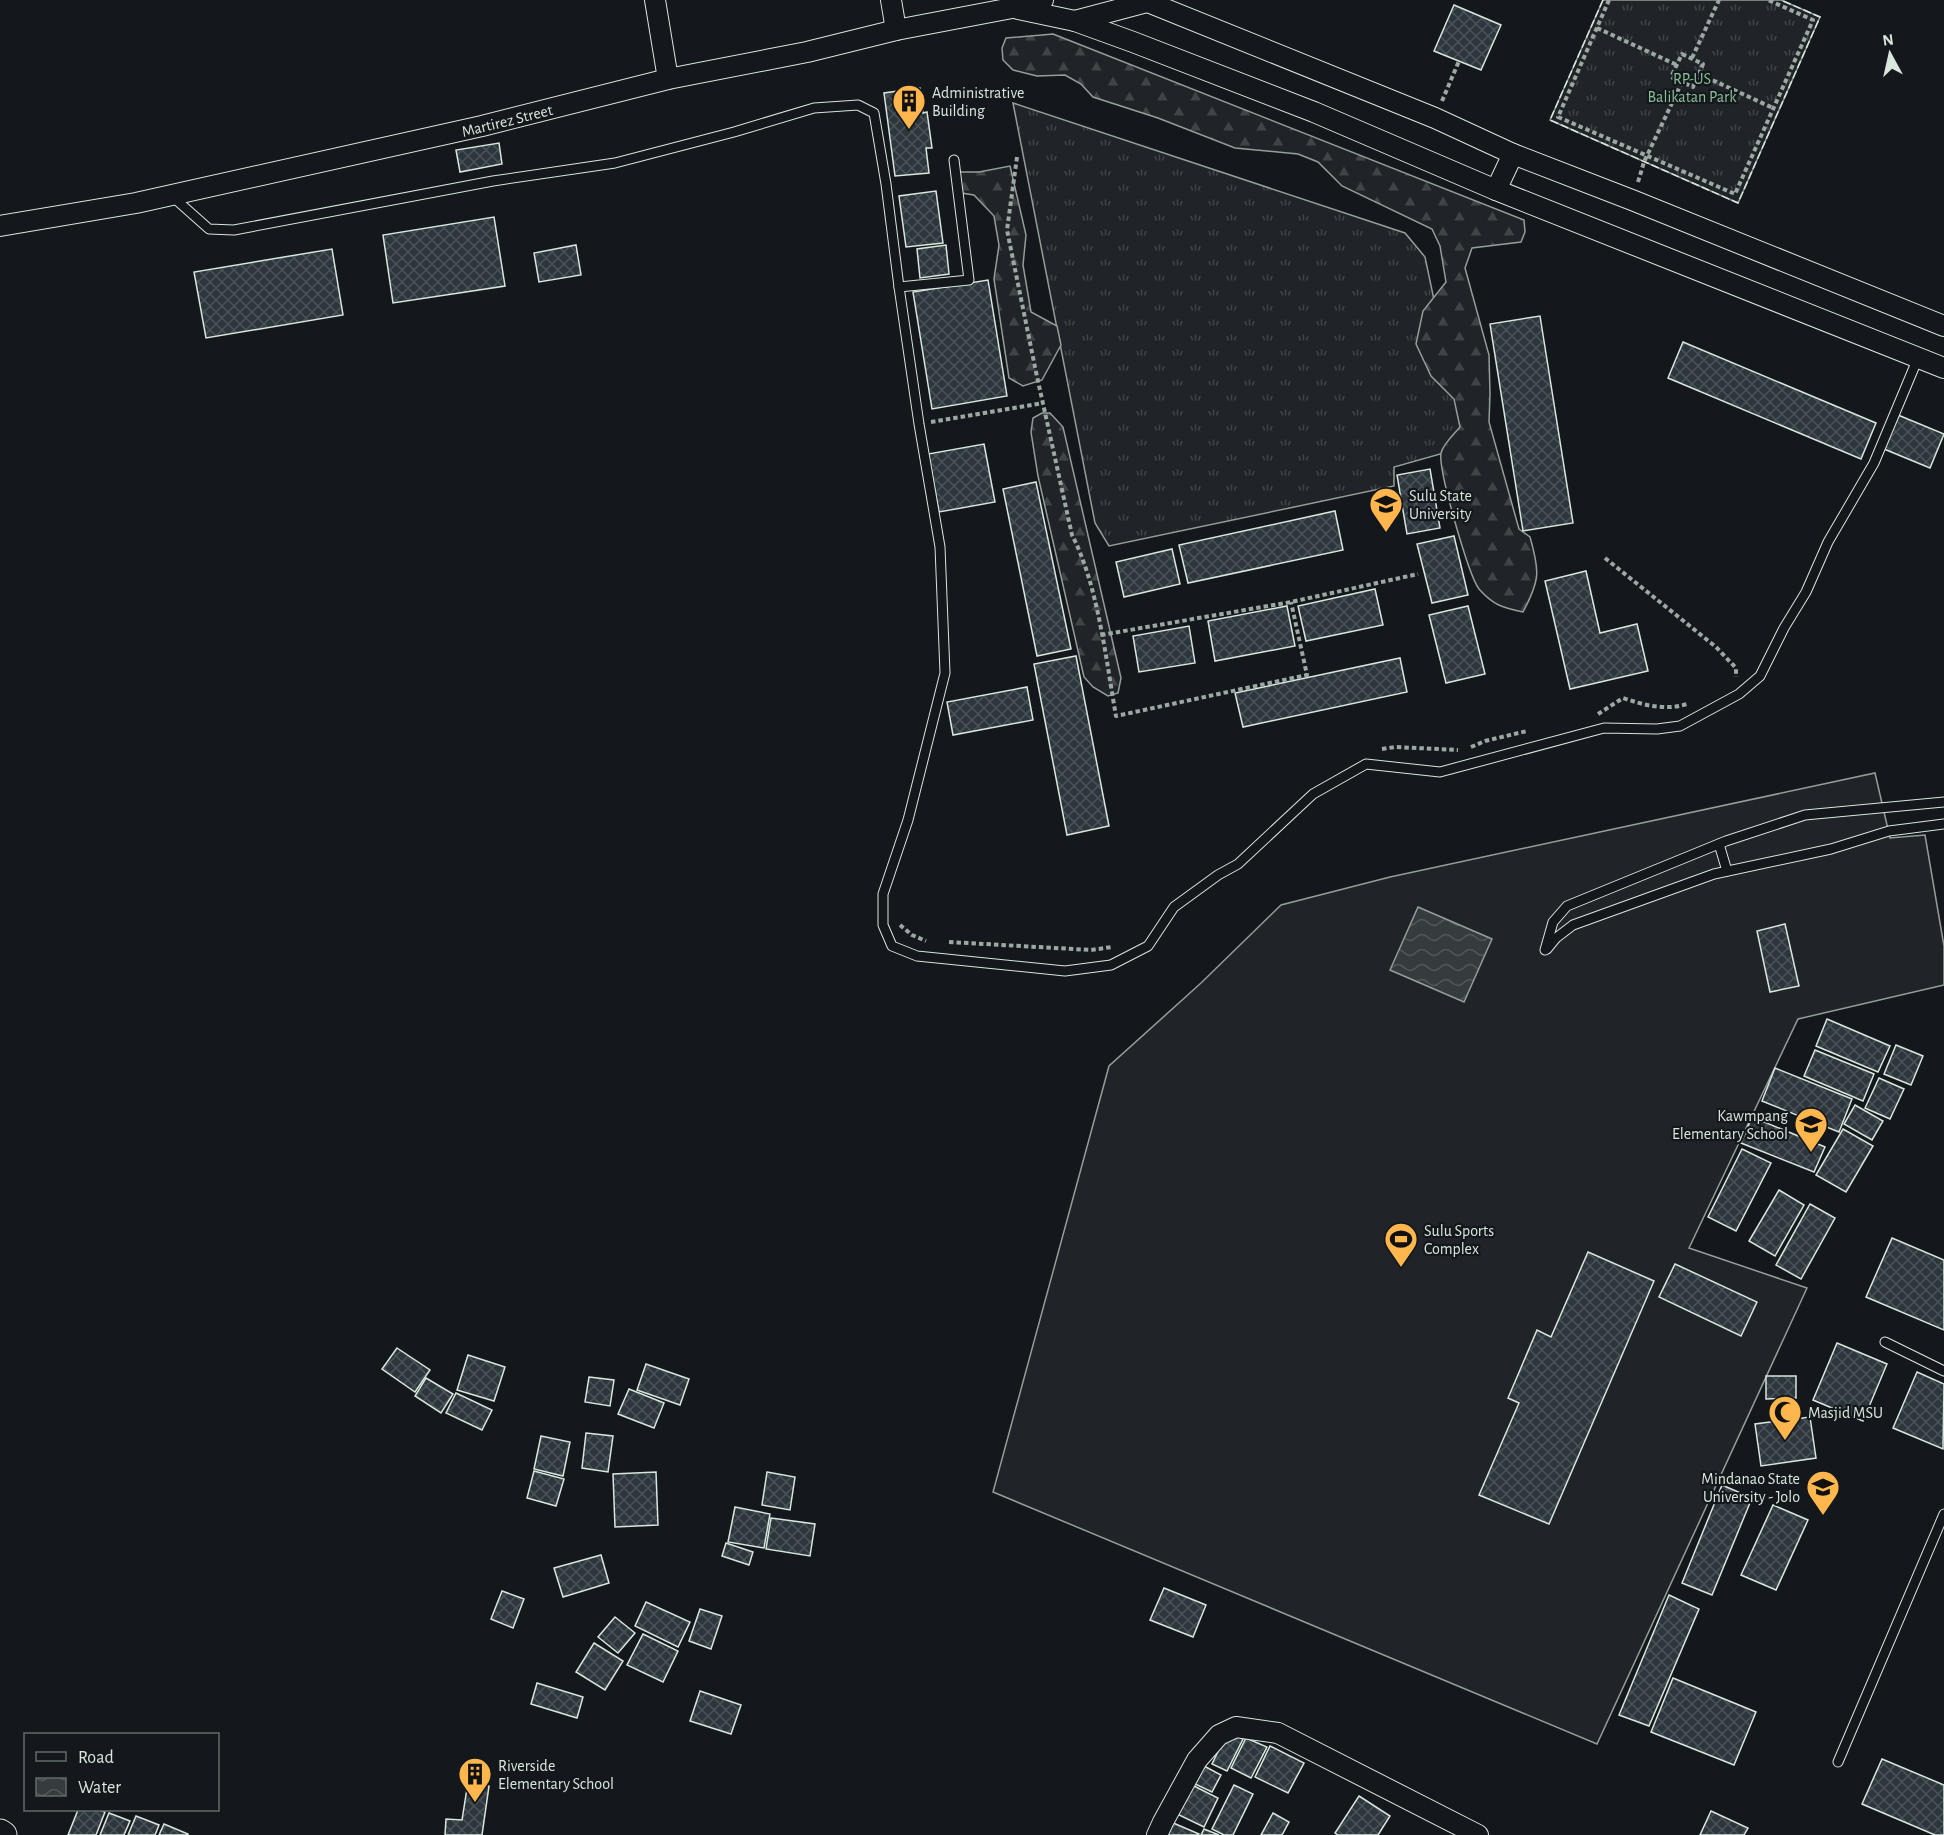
<svg xmlns="http://www.w3.org/2000/svg" width="1944" height="1835" font-family="'Alegreya Sans',sans-serif">
<defs>
<pattern id="grass-tufts" width="24" height="20" patternUnits="userSpaceOnUse" patternTransform="scale(1.5)"><rect width="24" height="20" fill="#202428"/><path d="M3 7l-1-3M5 7V3M7 7l1-3M15 17l-1-3M17 17v-4M19 17l1-3" fill="none" stroke="#404447"/></pattern>
<pattern id="forest-firs" width="22" height="20" patternUnits="userSpaceOnUse" patternTransform="scale(1.5)"><rect width="22" height="20" fill="#202428"/><path d="M5 1l3.5 6h-7zM16 11l3.5 6h-7z" fill="#404447"/></pattern>
<pattern id="water-waves" width="16" height="10" patternUnits="userSpaceOnUse" patternTransform="scale(1.5)"><rect width="16" height="10" fill="#363b3e"/><path d="M0 5q4-4 8 0t8 0" fill="none" stroke="#525759"/></pattern>
<pattern id="building-cross-hatch" width="8" height="8" patternUnits="userSpaceOnUse" patternTransform="scale(1.5)"><rect width="8" height="8" fill="#2c363c"/><path d="M0 0l8 8M0 8l8-8" fill="none" stroke="#4a5358"/></pattern>
</defs>
<rect width="100%" height="100%" fill="#14181c"/>
<g fill="url(#grass-tufts)" stroke="#939e99" stroke-width="1.5">
<polygon points="1603,0 1781,0 1820,17 1738,203 1550,120"/>
<polygon points="1013,103 1405,233 1425,257 1465,447 1394,467 1394,486 1109,546 1095,523"/>
</g>
<g fill="url(#forest-firs)" stroke="#939e99" stroke-width="1.5">
<path d="M1053 34 1524 220 1525 232 1521 242 1472 248 1465 268 1489 355 1490 394 1489 422 1519 529 1530 537C1540 572 1540 580 1523 612 1503 608 1493 605 1479 589 1469 576 1438 470 1441 453 1443 444 1454 434 1460 427L1454 399 1431 376 1416 344 1423 311 1446 282 1440 246 1432 229 1342 186 1318 162 1298 154 1235 148 1158 118 1093 97 1081 84 1065 75 1037 76 1013 70 1003 60 1002 48 1006 38Z"/>
<polygon points="1010,166 1026,235 1023,265 1031,312 1057,326 1061,345 1042,380 1023,386 1009,378 994,279 999,245 994,216 974,195 955,192 952,172 979,172"/>
<polygon points="1042,413 1050,413 1063,427 1121,678 1118,693 1108,696 1093,687 1084,677 1038,476 1031,432 1033,418"/>
</g>
<polygon fill="#202428" stroke="#939e99" stroke-width="1.5" points="1875,773 1890,838 1925,835 1944,946 1944,985 1798,1019 1689,1248 1807,1288 1597,1744 993,1492 1109,1066 1201,983 1281,905 1390,877"/>
<polygon fill="url(#water-waves)" stroke="#939e99" stroke-width="1.5" points="1418,907 1492,939 1464,1002 1390,970"/>
<g fill="url(#building-cross-hatch)" stroke="#d8e6dc" stroke-width="1.5">
<polygon points="1454,5 1501,25 1481,70 1434,51"/>
<polygon points="920,88 923,113 927,112 932,148 926,148 929,173 895,176 884,93"/>
<polygon points="499,143 502,164 460,172 456,150"/>
<polygon points="936,191 943,243 906,247 899,196"/>
<polygon points="494,217 505,286 393,303 383,235"/>
<polygon points="576,245 581,275 539,282 534,253"/>
<polygon points="946,245 949,274 920,278 917,249"/>
<polygon points="332,249 343,315 206,338 194,272"/>
<polygon points="988,280 1007,396 932,409 913,292"/>
<polygon points="1540,316 1573,523 1523,531 1490,324"/>
<polygon points="1683,342 1876,423 1861,459 1668,378"/>
<polygon points="1898,415 1944,434 1930,468 1884,449"/>
<polygon points="984,444 995,502 939,512 928,454"/>
<polygon points="1430,469 1440,528 1407,534 1397,475"/>
<polygon points="1036,482 1071,649 1037,656 1003,489"/>
<polygon points="1335,511 1343,550 1188,583 1179,545"/>
<polygon points="1454,536 1468,595 1432,603 1417,544"/>
<polygon points="1172,549 1180,584 1124,597 1116,562"/>
<polygon points="1586,571 1600,633 1637,624 1648,671 1570,689 1545,581"/>
<polygon points="1375,589 1383,625 1306,641 1298,606"/>
<polygon points="1287,606 1295,646 1215,661 1208,621"/>
<polygon points="1468,606 1485,674 1446,683 1429,615"/>
<polygon points="1189,626 1195,663 1139,672 1133,636"/>
<polygon points="1076,656 1109,826 1067,835 1034,664"/>
<polygon points="1400,658 1407,692 1243,727 1235,693"/>
<polygon points="1027,687 1033,720 953,735 947,702"/>
<polygon points="1785,924 1799,986 1770,992 1757,931"/>
<polygon points="1827,1019 1890,1046 1878,1072 1816,1046"/>
<polygon points="1896,1045 1923,1056 1911,1085 1884,1074"/>
<polygon points="1815,1050 1874,1074 1863,1101 1804,1076"/>
<polygon points="1775,1068 1852,1099 1839,1132 1762,1101"/>
<polygon points="1879,1078 1904,1089 1890,1119 1865,1108"/>
<polygon points="1855,1105 1883,1121 1872,1140 1844,1124"/>
<polygon points="1752,1117 1825,1147 1814,1172 1741,1143"/>
<polygon points="1843,1129 1873,1146 1846,1192 1816,1175"/>
<polygon points="1742,1149 1771,1163 1736,1231 1708,1217"/>
<polygon points="1779,1190 1804,1205 1775,1256 1749,1241"/>
<polygon points="1810,1204 1835,1218 1801,1279 1776,1265"/>
<polygon points="1892,1238 1944,1260 1944,1330 1866,1297"/>
<polygon points="1588,1252 1654,1281 1549,1524 1479,1495 1519,1403 1508,1398 1537,1330 1551,1337"/>
<polygon points="1675,1264 1757,1302 1741,1336 1659,1297"/>
<polygon points="1837,1343 1887,1364 1863,1421 1813,1400"/>
<polygon points="397,1348 430,1370 415,1392 382,1369"/>
<polygon points="468,1355 505,1367 494,1401 457,1390"/>
<polygon points="646,1364 689,1379 680,1405 637,1390"/>
<polygon points="1917,1372 1944,1384 1943,1449 1893,1428"/>
<polygon points="1766,1376 1796,1376 1796,1398 1766,1399"/>
<polygon points="589,1377 614,1380 610,1406 585,1402"/>
<polygon points="426,1378 453,1394 441,1413 415,1396"/>
<polygon points="629,1389 664,1403 654,1428 618,1414"/>
<polygon points="456,1393 492,1410 482,1430 446,1413"/>
<polygon points="1810,1417 1816,1458 1761,1466 1755,1424"/>
<polygon points="586,1433 613,1436 608,1472 582,1468"/>
<polygon points="541,1436 570,1442 563,1476 534,1469"/>
<polygon points="534,1471 564,1479 556,1506 527,1498"/>
<polygon points="656,1472 658,1525 615,1527 613,1474"/>
<polygon points="767,1472 795,1477 790,1510 762,1505"/>
<polygon points="1722,1485 1752,1498 1712,1595 1682,1583"/>
<polygon points="1773,1505 1808,1520 1776,1590 1741,1575"/>
<polygon points="735,1507 770,1514 764,1548 728,1542"/>
<polygon points="771,1518 815,1524 810,1556 766,1549"/>
<polygon points="726,1543 753,1552 749,1565 722,1556"/>
<polygon points="601,1555 609,1583 563,1597 554,1568"/>
<polygon points="1164,1588 1206,1605 1193,1637 1150,1620"/>
<polygon points="502,1591 524,1599 513,1628 491,1619"/>
<polygon points="1669,1595 1699,1609 1649,1726 1619,1715"/>
<polygon points="646,1602 690,1622 678,1647 635,1626"/>
<polygon points="700,1609 722,1616 711,1649 689,1641"/>
<polygon points="615,1617 635,1633 618,1653 598,1637"/>
<polygon points="643,1634 678,1651 663,1682 627,1665"/>
<polygon points="594,1643 623,1661 605,1690 576,1672"/>
<polygon points="1673,1678 1756,1712 1734,1765 1651,1732"/>
<polygon points="537,1683 583,1697 577,1718 531,1704"/>
<polygon points="700,1691 741,1705 731,1734 690,1721"/>
<polygon points="1228,1731 1243,1739 1227,1771 1212,1764"/>
<polygon points="1246,1738 1267,1747 1251,1778 1231,1768"/>
<polygon points="1270,1746 1304,1763 1288,1793 1255,1777"/>
<polygon points="1882,1759 1944,1785 1944,1835 1935,1835 1862,1804"/>
<polygon points="1204,1766 1221,1775 1212,1792 1195,1784"/>
<polygon points="468,1782 489,1786 482,1835 445,1835 446,1819 462,1820"/>
<polygon points="1192,1785 1218,1798 1204,1827 1177,1814"/>
<polygon points="1234,1785 1253,1794 1233,1835 1224,1835 1212,1829"/>
<polygon points="1359,1796 1390,1816 1378,1835 1338,1835 1335,1833"/>
<polygon points="78,1810 99,1810 105,1812 96,1835 68,1835"/>
<polygon points="1711,1811 1748,1828 1744,1835 1700,1835"/>
<polygon points="109,1813 130,1821 124,1835 100,1835"/>
<polygon points="1273,1813 1289,1822 1282,1835 1261,1835"/>
<polygon points="136,1816 159,1825 155,1835 128,1835"/>
<polygon points="1171,1822 1199,1834 1198,1835 1165,1835"/>
<polygon points="164,1824 188,1834 188,1835 159,1835"/>
<polygon points="1204,1829 1219,1835 1201,1835"/>
</g>
<g fill="none" stroke-linecap="round" stroke-linejoin="round">
<defs>
<g id="service">
<polyline points="173,197 209,229 234,230 493,181 615,163 734,132 814,108 858,105 874,113 886,184 899,287 969,280 954,160"/>
<polyline points="899,287 919,424 940,547 945,673 908,820 883,894 883,925 892,946 917,956 1065,971 1111,965 1148,946 1174,907 1218,875 1238,864 1313,794 1366,764 1440,772 1604,728 1657,729 1680,726 1739,694 1760,676 1784,628 1806,592 1828,542 1874,463 1918,358"/>
<polyline points="1719,844 1727,871"/>
<polyline points="1547,949 1556,938 1573,925 1714,874 1831,849 1889,831 1944,824"/>
<polyline points="1545,950 1553,922 1567,906 1726,841 1805,815 1944,802"/>
<polyline points="1885,1342 1944,1371"/>
<polyline points="1838,1762 1944,1514"/>
</g>
<g id="minor">
<polyline points="655,0 668,79"/>
<polyline points="891,0 896,30"/>
<polyline points="1143,0 1435,118 1513,154 1632,200 1944,326"/>
<polyline points="1018,9 1075,21 1133,42 1314,112 1496,190 1944,368"/>
<polyline points="1075,21 1154,0"/>
<polyline points="1496,190 1513,154"/>
<polyline points="0,226 136,203 482,126 668,79 807,52 896,30 1012,8 1043,0"/>
<polyline points="1157,1835 1163,1822 1197,1760 1219,1735 1236,1727 1278,1733 1478,1835"/>
</g>
<polyline id="secondary" points="0,1833 3,1835"/>
</defs>
<use href="#service" stroke="#d8e6dc" stroke-width="11"/>
<use href="#minor" stroke="#d8e6dc" stroke-width="22"/>
<use href="#secondary" stroke="#d8e6dc" stroke-width="29"/>
<g stroke="#9da8a2" stroke-width="4" stroke-dasharray="4.5 3" stroke-linecap="butt">
<polyline points="1609,0 1558,117 1735,194 1813,20 1768,0"/>
<polyline points="1597,28 1677,65"/>
<polygon points="1682,54 1703,64 1693,87 1671,77"/>
<polyline points="1692,58 1719,0"/>
<polyline points="1699,74 1773,108"/>
<polyline points="1442,101 1459,61"/>
<path d="M1017 157 1007 230 1036 372 1072 535C1098 585 1106 660 1116 716L1307 675 1291 602"/>
<polyline points="1638,182 1644,162 1682,82"/>
<polyline points="931,422 1043,403"/>
<polyline points="1605,558 1716,647 1736,668 1736,677"/>
<polyline points="1101,635 1291,602 1418,574"/>
<path d="M1598 714 1623 698C1644 705 1664 711 1687 704"/>
<polyline points="1471,747 1485,741 1527,731"/>
<polyline points="1382,749 1395,747 1458,750"/>
<polyline points="900,925 912,935 926,941"/>
<polyline points="949,942 1091,950 1112,947"/>
</g>
<use href="#service" stroke="#14181c" stroke-width="9"/>
<use href="#minor" stroke="#14181c" stroke-width="20"/>
<use href="#secondary" stroke="#14181c" stroke-width="27"/>
<polyline stroke="#d8e6dc" stroke-width="1.5" stroke-dasharray="8 3" stroke-linecap="butt" points="1603,0 1550,120 1738,203 1820,17 1781,0"/>
</g>
<defs>
<symbol id="building-pin" viewBox="-11 -11 22 30"><path d="M0 17L-7.5 6A9.5 9.5 0 1 1 7.5 6Z" fill="#ffb74d" stroke="#14181c"/><path d="M-4-6H4V6H1V3H-1V6H-4ZM-2.5-4.3h1.7v1.8h-1.7ZM.8-4.3h1.7v1.8H.8ZM-2.5-1h1.7V.8h-1.7ZM.8-1h1.7V.8H.8Z" fill="#111"/></symbol>
<symbol id="university-pin" viewBox="-11 -11 22 30"><path d="M0 17L-7.5 6A9.5 9.5 0 1 1 7.5 6Z" fill="#ffb74d" stroke="#14181c"/><path d="M0-5L7-2L0 1L-7-2ZM-4 1L0 2.5L4 1V4Q0 6-4 4Z" fill="#111"/></symbol>
<symbol id="school-pin" viewBox="-11 -11 22 30"><path d="M0 17L-7.5 6A9.5 9.5 0 1 1 7.5 6Z" fill="#ffb74d" stroke="#14181c"/><path d="M0-5L7-2L0 1L-7-2ZM-4 1L0 2.5L4 1V4Q0 6-4 4Z" fill="#111"/></symbol>
<symbol id="stadium-pin" viewBox="-11 -11 22 30"><path d="M0 17L-7.5 6A9.5 9.5 0 1 1 7.5 6Z" fill="#ffb74d" stroke="#14181c"/><path d="M0-5a6.5 5 0 1 0 0 10a6.5 5 0 1 0 0-10ZM-3.5-1.8h7v3.6h-7Z" fill="#111"/></symbol>
<symbol id="mosque-pin" viewBox="-11 -11 22 30"><path d="M0 17L-7.5 6A9.5 9.5 0 1 1 7.5 6Z" fill="#ffb74d" stroke="#14181c"/><path d="M3.5-4.9A6 6 0 1 0 3.5 4.9A5 5 0 1 1 3.5-4.9Z" fill="#111"/></symbol>
</defs>
<g fill-rule="evenodd">
<use href="#building-pin" x="890" y="82" width="38" height="52"/>
<use href="#university-pin" x="1367" y="485" width="38" height="52"/>
<use href="#school-pin" x="1792" y="1105" width="38" height="52"/>
<use href="#stadium-pin" x="1382" y="1220" width="38" height="52"/>
<use href="#mosque-pin" x="1766" y="1393" width="38" height="52"/>
<use href="#university-pin" x="1804" y="1468" width="38" height="52"/>
<use href="#building-pin" x="456" y="1755" width="38" height="52"/>
</g>
<g text-anchor="middle" stroke-width="4.5" stroke-linejoin="round" paint-order="stroke">
<g font-size="16" fill="#8ac095" stroke="#14181c">
<text x="1692" y="84">RP-US<tspan x="1692" dy="18">Balikatan Park</tspan></text>
</g>
<g font-size="16" fill="#d8e6dc" stroke="#14181c" text-anchor="start">
<text x="932" y="98">Administrative<tspan x="932" dy="18">Building</tspan></text>
<text x="1409" y="501">Sulu State<tspan x="1409" dy="18">University</tspan></text>
<text x="1788" y="1121" text-anchor="end">Kawmpang<tspan x="1788" dy="18">Elementary School</tspan></text>
<text x="1424" y="1236">Sulu Sports<tspan x="1424" dy="18">Complex</tspan></text>
<text x="1808" y="1418">Masjid MSU</text>
<text x="1800" y="1484" text-anchor="end">Mindanao State<tspan x="1800" dy="18">University - Jolo</tspan></text>
<text x="498" y="1771">Riverside<tspan x="498" dy="18">Elementary School</tspan></text>
</g>
<g font-size="16" fill="#d8e6dc" stroke="#14181c">
<text transform="translate(507 120) rotate(-14)" y="6">Martirez Street</text>
</g>
</g>
<rect x="24" y="1733" width="195" height="78" fill="#14181c" stroke="#626a69" stroke-width="1.5"/>
<rect x="36" y="1752" width="30" height="9" fill="#14181c" stroke="#626a69" stroke-width="1.5"/>
<text x="78" y="1763" font-size="18" fill="#d8e6dc">Road</text>
<rect x="36" y="1778" width="30" height="18" fill="url(#water-waves)" stroke="#626a69" stroke-width="1.5"/>
<text x="78" y="1793" font-size="18" fill="#d8e6dc">Water</text>
<g transform="translate(1890 54) rotate(352)" stroke="#14181c" stroke-width="4.5" paint-order="stroke">
<path d="M0-4.5L10 22L0 15L-10 22Z" fill="#d8e6dc"/>
<text y="-9" font-size="16" font-weight="bold" text-anchor="middle" fill="#d8e6dc">N</text>
</g>
</svg>
